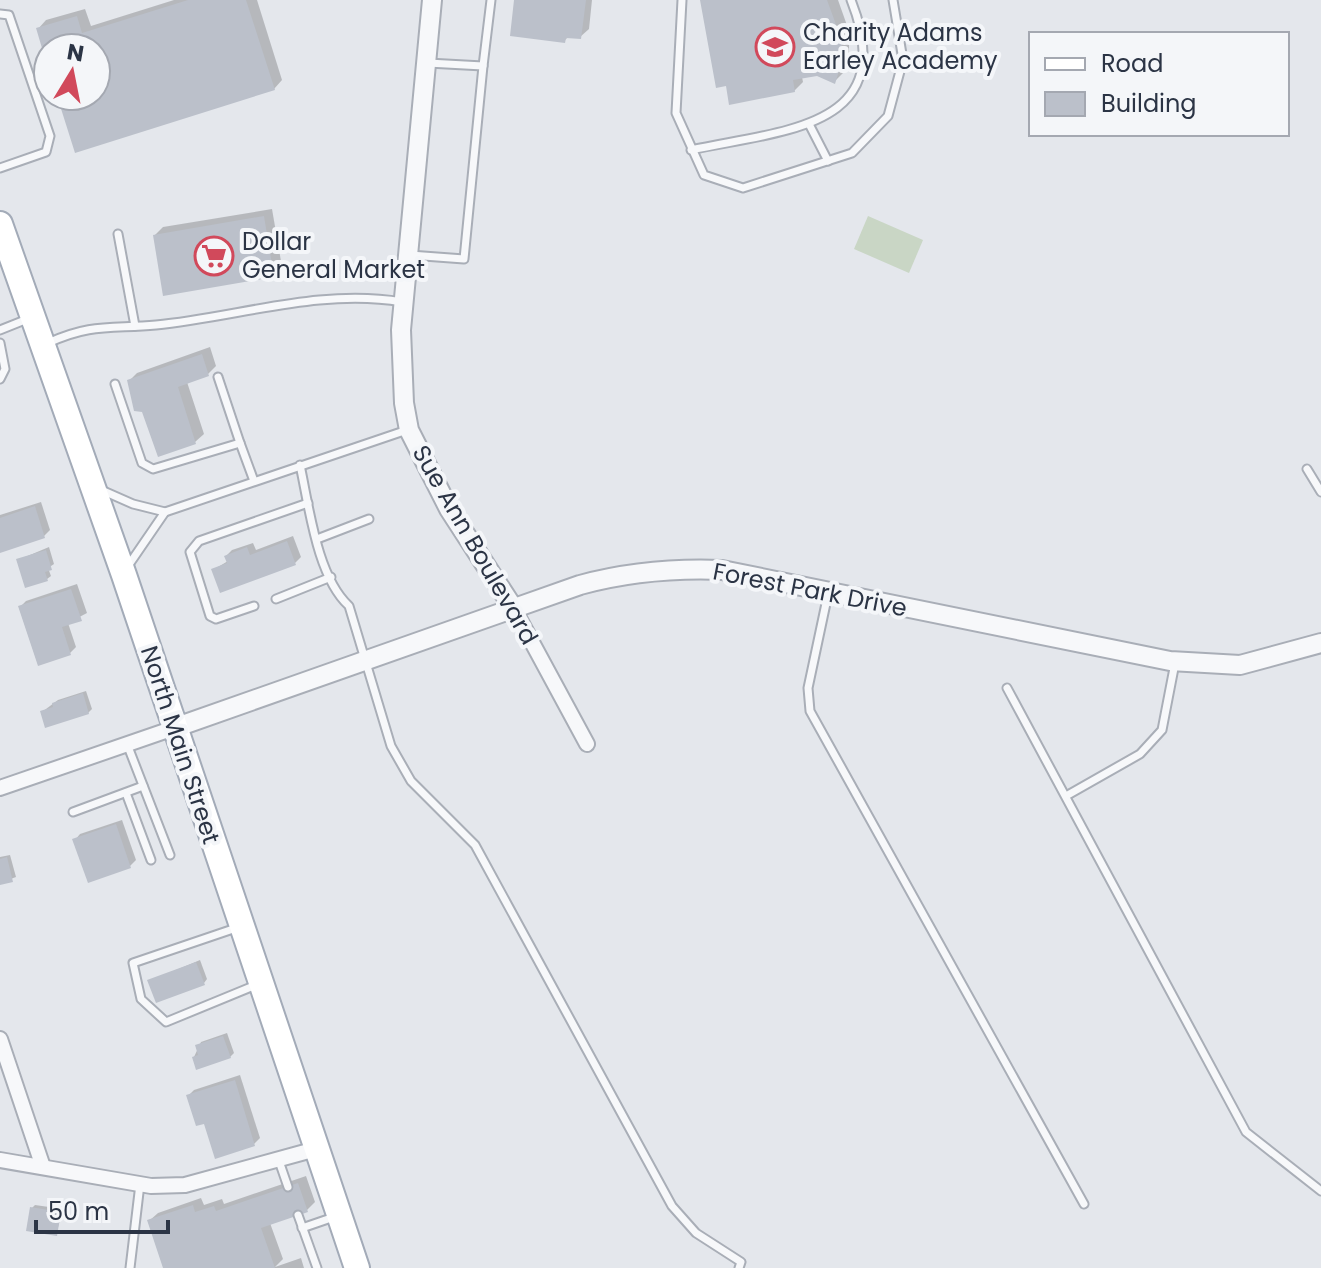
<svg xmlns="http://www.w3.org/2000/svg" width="1321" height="1268" font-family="Poppins,sans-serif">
<rect width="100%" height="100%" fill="#e4e7ec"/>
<polygon fill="#c9d6c5" points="868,216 923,240 909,273 854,249"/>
<g fill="#0003">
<polygon points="174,0 257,0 282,80 274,89 76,150 59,96 96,96 96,48 48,48 48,61 38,29 46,20 85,9 91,26"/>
<polygon points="516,0 592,0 589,29 580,37 569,36 564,41"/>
<polygon points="702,0 838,0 849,31 849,55 843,73 835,81 818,74 802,77 803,82 794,91"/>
<polygon points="272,209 282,267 274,275 155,235 163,227"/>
<polygon points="210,347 216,366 208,374 187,382 204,434 195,442 144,411 129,381 137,373"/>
<polygon points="41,502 50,530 44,536 0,551 0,515"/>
<polygon points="293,536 301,557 295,563 213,570 228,561 226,556 232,550 253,543 256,550"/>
<polygon points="49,547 54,564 48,568 51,576 47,579 18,560"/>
<polygon points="77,584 87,613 68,623 76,647 70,653 20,607 26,601"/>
<polygon points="86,691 92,709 88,713 42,712 58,700"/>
<polygon points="122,820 136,860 130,866 75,840 80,834"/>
<polygon points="10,855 16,877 0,883 0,857"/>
<polygon points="200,960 207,979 204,983 150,981"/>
<polygon points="227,1033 234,1053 230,1057 194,1057 201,1042"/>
<polygon points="240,1075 260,1138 254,1144 205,1121 188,1096 194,1090"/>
<polygon points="306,1176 315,1202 307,1210 270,1223 283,1259 275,1267 301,1258 304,1268 166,1268 149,1221 158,1213 201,1198 204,1205 222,1199 224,1204"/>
<polygon points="35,1205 63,1209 56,1234 32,1208"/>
</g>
<g fill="#bbc0ca">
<polygon points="188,0 246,0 275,90 75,153 57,96 96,96 96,48 48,48 47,65 36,28 77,16 82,33"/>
<polygon points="514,0 586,0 581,39 566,38 565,43 510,36"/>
<polygon points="700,0 827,0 842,41 841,64 835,84 817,76 793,80 795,92 729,105 726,86 716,88"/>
<polygon points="264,216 274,277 163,296 153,235"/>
<polygon points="202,354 209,376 178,387 196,444 158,457 142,412 134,411 127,380"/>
<polygon points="35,506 45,538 0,553 0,518"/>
<polygon points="287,541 296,565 220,593 211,569 227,563 224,556 247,547 250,555"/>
<polygon points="46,550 52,570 45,572 48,581 25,588 16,559"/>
<polygon points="71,589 82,621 62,627 71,655 38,666 18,606"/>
<polygon points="83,693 89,714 45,728 40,711 53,707 52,703"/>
<polygon points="116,824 131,868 88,883 72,839"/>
<polygon points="7,857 13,882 0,885 0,859"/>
<polygon points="196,962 205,985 156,1003 147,980"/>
<polygon points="223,1036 231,1058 196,1070 192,1057 198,1055 195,1045"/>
<polygon points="235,1080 255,1146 215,1159 204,1124 196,1126 186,1095"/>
<polygon points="298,1183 308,1212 261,1228 275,1268 163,1268 147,1220 193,1205 195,1212 214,1206 216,1211"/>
<polygon points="30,1207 61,1212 57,1236 26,1231"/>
</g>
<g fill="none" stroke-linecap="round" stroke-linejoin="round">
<defs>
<g id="service">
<polyline points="682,0 676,113 704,175 743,188 852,153 888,116 903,60 893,0"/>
<polyline points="0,14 9,15 50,136 46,152 0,168"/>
<polyline points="428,63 483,66 491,0"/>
<polyline points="809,124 828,161"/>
<path d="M691 150C782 130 902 129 851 0"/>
<polyline points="118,234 135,326"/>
<polyline points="410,255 464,259 483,66"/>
<polyline points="0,330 30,318"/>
<polyline points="0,343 5,369 0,379"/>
<path d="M48 343C91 323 112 329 156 325 238 317 320 288 402 302"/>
<polyline points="218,377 240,443"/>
<polyline points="115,384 142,463 153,469 240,443 254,481"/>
<path d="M300 465C309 506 317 577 349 606L391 746 411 781 475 845 672 1206 696 1233 741 1262 739 1268"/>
<polyline points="1307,469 1321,492"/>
<polyline points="99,489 133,504 165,512 128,566"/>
<polyline points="165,512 407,430"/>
<polyline points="317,539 369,519"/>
<polyline points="828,594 808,688 810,711 1084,1204"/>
<polyline points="276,599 331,577"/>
<polyline points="254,606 216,619 210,616 190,552 199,541 308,503"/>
<polyline points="1007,688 1246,1132 1321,1191"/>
<polyline points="127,744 170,855"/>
<polyline points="126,793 151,860"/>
<polyline points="1066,796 1140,754 1162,730 1175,663"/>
<polyline points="73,812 143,786"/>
<polyline points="239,927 133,963 141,999 166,1022 256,985"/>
<polyline points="279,1161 288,1187"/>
<polyline points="298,1215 317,1268"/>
<polyline points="302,1228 334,1217"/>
<polyline points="130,1268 140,1184"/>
</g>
<g id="minor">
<polyline points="514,609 587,744"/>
<polyline points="0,788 174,728"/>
<polyline points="0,1039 43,1167"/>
<polyline points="0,1160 151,1186 185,1185 316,1149"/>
</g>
<g id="tertiary">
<polyline points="432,0 401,330 404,403 409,430 449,509 514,609"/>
<path d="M174 728 580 585C628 572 672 568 722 570L1170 661 1240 665 1321 643"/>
</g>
<polyline id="primary" points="0,224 124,575 357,1268"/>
</defs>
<use href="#service" stroke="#a9aeb7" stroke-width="11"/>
<use href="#minor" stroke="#a9aeb7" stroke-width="18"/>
<use href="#tertiary" stroke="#a9aeb7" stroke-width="22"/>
<use href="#primary" stroke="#a3abb8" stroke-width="28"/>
<use href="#service" stroke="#f7f8fa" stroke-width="7"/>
<use href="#minor" stroke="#f7f8fa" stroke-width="14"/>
<use href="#tertiary" stroke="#f7f8fa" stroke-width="18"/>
<use href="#primary" stroke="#fff" stroke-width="24"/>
</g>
<defs>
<symbol id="school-ring" viewBox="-11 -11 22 22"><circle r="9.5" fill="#f4f6f9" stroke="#d1495b" stroke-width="1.5"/><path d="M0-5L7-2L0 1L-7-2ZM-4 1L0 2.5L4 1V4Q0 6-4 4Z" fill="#d1495b"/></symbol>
<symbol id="supermarket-ring" viewBox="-11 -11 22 22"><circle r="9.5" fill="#f4f6f9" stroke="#d1495b" stroke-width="1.5"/><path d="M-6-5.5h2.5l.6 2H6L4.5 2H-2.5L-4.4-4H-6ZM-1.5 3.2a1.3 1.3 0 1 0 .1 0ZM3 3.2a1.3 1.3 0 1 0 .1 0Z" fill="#d1495b"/></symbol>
</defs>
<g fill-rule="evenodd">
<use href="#school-ring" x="753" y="25" width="44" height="44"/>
<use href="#supermarket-ring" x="192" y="234" width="44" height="44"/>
</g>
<g text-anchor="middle" stroke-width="8" stroke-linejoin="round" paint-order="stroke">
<g font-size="24" fill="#2b3445" stroke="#f4f6f9" text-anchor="start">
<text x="803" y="41">Charity Adams<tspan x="803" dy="28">Earley Academy</tspan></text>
<text x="242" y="250">Dollar<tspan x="242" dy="28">General Market</tspan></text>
</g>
<g font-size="24" fill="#2b3445" stroke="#f4f6f9">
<text transform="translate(475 545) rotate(60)" y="8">Sue Ann Boulevard</text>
<text transform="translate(810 590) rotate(11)" y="8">Forest Park Drive</text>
<text transform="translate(180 745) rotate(72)" y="8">North Main Street</text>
</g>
</g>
<rect x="1029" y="32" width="260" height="104" fill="#f4f6f9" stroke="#a4a8b1" stroke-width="2"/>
<rect x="1045" y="58" width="40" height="12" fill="#ffffff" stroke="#a4a8b1" stroke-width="2"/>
<text x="1101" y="72" font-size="24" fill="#2b3445">Road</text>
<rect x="1045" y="92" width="40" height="24" fill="#bbc0ca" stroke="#a4a8b1" stroke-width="2"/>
<text x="1101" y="112" font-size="24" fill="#2b3445">Building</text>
<g transform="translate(72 72) rotate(10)"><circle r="38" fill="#f4f6f9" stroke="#a4a8b1" stroke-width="2"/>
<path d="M0-6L14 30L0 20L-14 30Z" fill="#d1495b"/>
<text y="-12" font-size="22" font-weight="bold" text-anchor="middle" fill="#2b3445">N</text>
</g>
<path d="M36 1220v12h132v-12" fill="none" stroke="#2b3445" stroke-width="4"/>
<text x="48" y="1220" font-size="24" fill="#2b3445" stroke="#f4f6f9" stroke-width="6" paint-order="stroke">50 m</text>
</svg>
